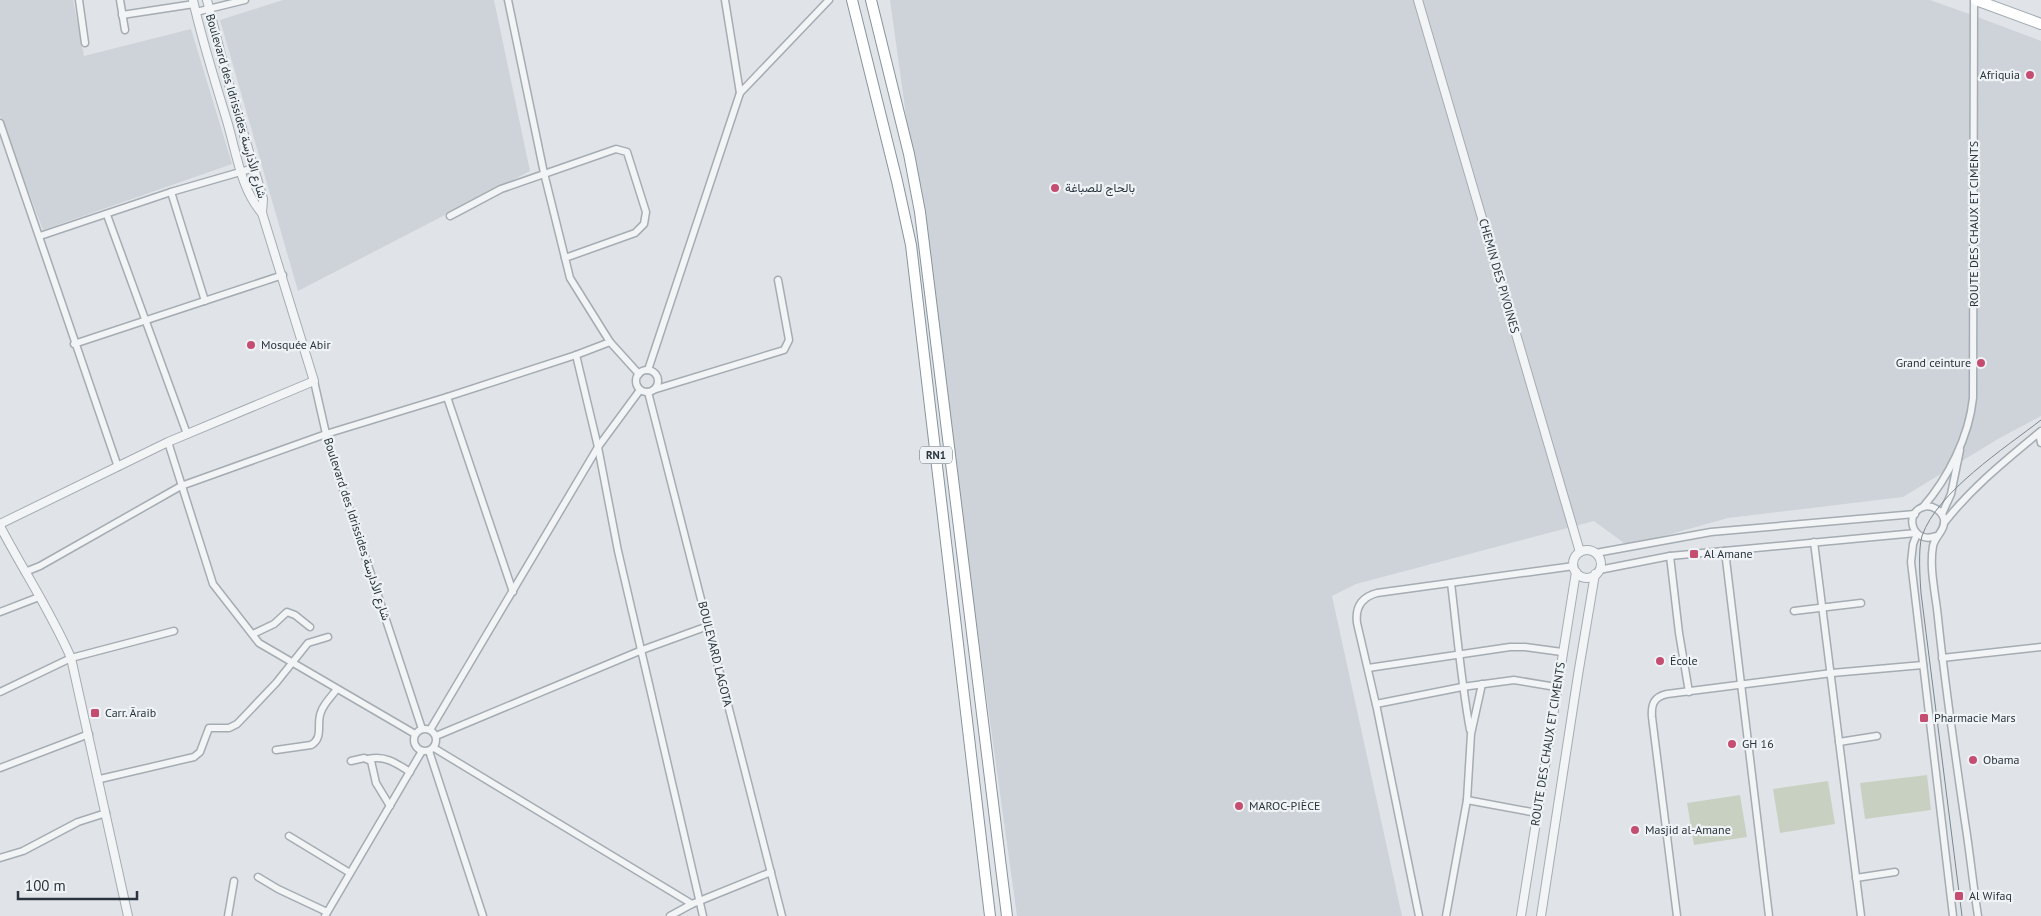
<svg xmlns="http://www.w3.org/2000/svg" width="2041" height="916" font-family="'PT Sans',Vazirmatn,sans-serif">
<rect width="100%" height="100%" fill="#e0e4e8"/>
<g fill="#ced3d9">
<polygon points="0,0 73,0 84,56 191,29 232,164 43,230 0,116"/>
<polygon points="283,0 494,0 530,171 298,291 220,20"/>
<polygon points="890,0 1930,0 1972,15 2041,41 2041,416 1998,439 1903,497 1728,518 1628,546 1594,521 1356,584 1332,596 1402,916 1017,916"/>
</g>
<g fill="#c8d1c1">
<polygon points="1927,775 1931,810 1865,819 1860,783"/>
<polygon points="1828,781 1835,824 1780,833 1773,789"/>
<polygon points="1740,795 1747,837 1694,845 1687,803"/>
</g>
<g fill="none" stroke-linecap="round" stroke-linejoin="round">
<defs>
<g id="minor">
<polyline points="79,0 85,43"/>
<polyline points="120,0 125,30"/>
<polyline points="508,0 544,173 570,278 610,342 639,374"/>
<polyline points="725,0 740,93"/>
<polyline points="196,12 245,0"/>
<polyline points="122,15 194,4"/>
<polyline points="0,123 118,467"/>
<polyline points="171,192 205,301"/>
<polyline points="107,215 187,434"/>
<polyline points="450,216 501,189 616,149 627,152 646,212 644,224 635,233 565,258"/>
<polyline points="40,236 171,192 254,168"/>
<polyline points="74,344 283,275"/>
<polyline points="576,355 598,447 618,551 703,916"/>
<polyline points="648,370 740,93 829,0"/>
<circle cx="647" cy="381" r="11"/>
<polyline points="314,381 329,447 422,729"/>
<polyline points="653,390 784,350 789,340 778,280"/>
<polyline points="648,392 782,916"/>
<polyline points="447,397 513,592"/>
<polyline points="2039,433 2041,443"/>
<polyline points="168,442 213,584 259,643 415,734"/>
<path d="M1923 507C1948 478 1969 437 1973 398L1974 0"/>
<polyline points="1942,514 1951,494 1960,450"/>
<path d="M1944 523C1972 487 2006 460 2041 431"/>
<polyline points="1917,534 1913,544 1911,562 1953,916"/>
<path d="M1936 536C1913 545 1903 514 1923 507 1932 504 1942 511 1944 519 1946 530 1935 536 1933 546 1929 569 1936 596 1938 618 1945 686 1955 754 1965 822 1970 853 1973 885 1978 916"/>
<polyline points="1814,542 1861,916"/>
<polyline points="1725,551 1769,916"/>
<polyline points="1596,553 1711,532 1915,514"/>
<polyline points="1670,556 1679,633 1689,692"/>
<polyline points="1599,570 1670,556 1916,533"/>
<polyline points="25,572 40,566 181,486 326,434 447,397 576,355 610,342"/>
<path d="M1451 583C1457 632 1461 681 1470 730"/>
<polyline points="1794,611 1861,603"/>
<polyline points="0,612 39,597"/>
<polyline points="253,634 274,624 287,612 295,615 310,627"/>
<polyline points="1942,658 2041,647"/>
<polyline points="1368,668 1510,647 1525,647 1562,652"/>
<polyline points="0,692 71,658 174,631"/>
<polyline points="1376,704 1462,687 1514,680 1556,687"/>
<circle cx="425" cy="740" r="11"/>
<polyline points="430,730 598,447 640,390"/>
<polyline points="436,736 642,650 708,626"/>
<polyline points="1839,742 1877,736"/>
<polyline points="434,748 692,904"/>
<path d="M276 750 311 745C324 738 316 723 321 712 324 703 332 696 337 689"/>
<polyline points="429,751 483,916"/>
<path d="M368 759C385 755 396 763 410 772"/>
<polyline points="351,761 364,758 371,761 376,783 390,806"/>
<polyline points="0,768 89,734"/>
<polyline points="100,779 194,757 200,752 209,728 229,728 237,724 276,683 308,643 328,637"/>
<polyline points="1467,800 1537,813"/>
<polyline points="289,836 350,873"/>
<polyline points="0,858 23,851 78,822 106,813"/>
<polyline points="258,877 278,889 327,912"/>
<polyline points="1856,878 1895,872"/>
<polyline points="228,916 234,881"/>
<polyline points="325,916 422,751"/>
<polyline points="670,916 692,904 771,872"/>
<path d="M1419 916 1377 709 1357 623C1355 607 1362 597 1377 593L1574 566"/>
<polyline points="1446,916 1467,800 1471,734 1482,684"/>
<path d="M1677 916 1652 717C1651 704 1654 697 1667 694L1832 673 1923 665"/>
</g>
<g id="tertiary">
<path d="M193 0C202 41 215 81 227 121 236 151 241 190 262 213"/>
<polyline points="1418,0 1580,552"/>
<polyline points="0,524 168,442 314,381 262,213 263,199 225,71 207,0"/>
<path d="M0 526C23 570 51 612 71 658L128 916"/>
<circle cx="1587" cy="564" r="14"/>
<polyline points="1521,916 1576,572"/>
<polyline points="1541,916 1578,675 1595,574"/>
</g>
<polyline id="primary" points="1976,0 2041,24"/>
<g id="trunk">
<polyline points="852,0 897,181 911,245 990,916"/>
<polyline points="871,0 909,154 920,212 1007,916"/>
</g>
</defs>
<use href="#minor" stroke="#a5acb2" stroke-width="9"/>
<use href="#tertiary" stroke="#a5acb2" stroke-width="10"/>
<use href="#primary" stroke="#a0aab2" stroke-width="12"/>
<use href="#trunk" stroke="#88949d" stroke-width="12"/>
<use href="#minor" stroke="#f2f4f6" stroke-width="6"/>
<use href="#tertiary" stroke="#f2f4f6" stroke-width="8"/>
<use href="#primary" stroke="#fff" stroke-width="10"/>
<use href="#trunk" stroke="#fff" stroke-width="10"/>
<path stroke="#7a8690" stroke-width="1" d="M1962 916 1921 593C1920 579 1918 548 1922 536 1937 492 2005 448 2041 420"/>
</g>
<g fill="#c44d71" stroke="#eff3f5" stroke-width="2">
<circle cx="2030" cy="75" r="5"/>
<circle cx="1055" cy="188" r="5"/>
<circle cx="251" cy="345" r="5"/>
<circle cx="1981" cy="363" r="5"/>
<rect x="1689" y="549" width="10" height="10" rx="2.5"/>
<circle cx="1660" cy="661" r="5"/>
<rect x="90" y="708" width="10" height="10" rx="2.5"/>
<rect x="1919" y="713" width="10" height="10" rx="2.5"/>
<circle cx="1732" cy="744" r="5"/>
<circle cx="1973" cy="760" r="5"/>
<circle cx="1239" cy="806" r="5"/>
<circle cx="1635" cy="830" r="5"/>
<rect x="1954" y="891" width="10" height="10" rx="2.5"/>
</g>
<g text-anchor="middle" stroke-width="4.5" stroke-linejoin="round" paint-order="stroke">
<rect fill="#eff3f5" stroke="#646d75" stroke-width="1" x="920" y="446.5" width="32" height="17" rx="4"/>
<g font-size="11" font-weight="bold" fill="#29343e">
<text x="936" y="459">RN1</text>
</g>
<g font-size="12" fill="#29343e" stroke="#eff3f5" text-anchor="start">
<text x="2020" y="79" text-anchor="end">Afriquia</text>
<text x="1065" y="192">بالحاج للصباغة</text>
<text x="261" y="349">Mosquée Abir</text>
<text x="1971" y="367" text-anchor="end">Grand ceinture</text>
<text x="1704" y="558">Al Amane</text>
<text x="1670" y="665">École</text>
<text x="105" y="717">Carr. Âraib</text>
<text x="1934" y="722">Pharmacie Mars</text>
<text x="1742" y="748">GH 16</text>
<text x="1983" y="764">Obama</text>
<text x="1249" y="810">MAROC-PIÈCE</text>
<text x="1645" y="834">Masjid al-Amane</text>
<text x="1969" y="900">Al Wifaq</text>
</g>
<g font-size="12" fill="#29343e" stroke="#eff3f5">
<text transform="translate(236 106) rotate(74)" y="4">Boulevard des Idrissides شارع الأدارسة</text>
<text transform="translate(1974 224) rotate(-90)" y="4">ROUTE DES CHAUX ET CIMENTS</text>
<text transform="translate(1499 276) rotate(74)" y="4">CHEMIN DES PIVOINES</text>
<text transform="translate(357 529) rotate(72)" y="4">Boulevard des Idrissides شارع الأدارسة</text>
<text transform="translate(715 654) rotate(76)" y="4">BOULEVARD LAGOTA</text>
<text transform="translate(1548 744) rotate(-81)" y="4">ROUTE DES CHAUX ET CIMENTS</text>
</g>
</g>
<path d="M18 891v8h119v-8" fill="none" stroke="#29343e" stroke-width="2.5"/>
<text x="25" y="891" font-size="15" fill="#29343e" stroke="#eff3f5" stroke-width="4" paint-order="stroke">100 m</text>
</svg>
